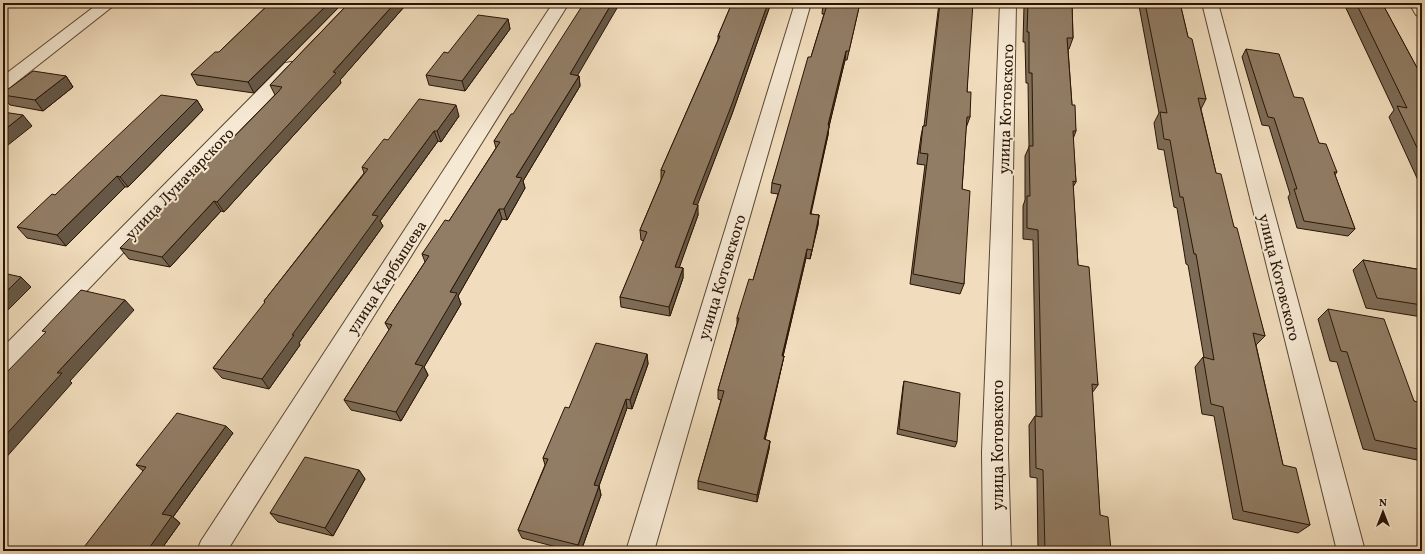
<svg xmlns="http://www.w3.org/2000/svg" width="1425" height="554" font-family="Vollkorn,serif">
<rect width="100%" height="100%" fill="#f1ddbd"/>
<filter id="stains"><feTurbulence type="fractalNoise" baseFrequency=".005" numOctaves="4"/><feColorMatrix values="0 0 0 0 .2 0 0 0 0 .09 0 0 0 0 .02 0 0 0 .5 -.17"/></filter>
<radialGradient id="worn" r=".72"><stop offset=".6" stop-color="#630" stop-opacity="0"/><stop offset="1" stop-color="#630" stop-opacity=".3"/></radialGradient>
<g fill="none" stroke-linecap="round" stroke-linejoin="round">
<defs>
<g id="street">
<polygon points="99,3 117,3 9,88 3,89 3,76"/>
<polygon points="553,3 569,3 227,551 197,551 201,541"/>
<polygon points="795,3 811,3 654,551 626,551"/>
<polygon points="1000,3 1016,3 1008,452 1011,551 983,551 982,452"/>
<polygon points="1202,3 1218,3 1365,551 1337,551"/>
<polygon points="1409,3 1422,3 1422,17 1416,15"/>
<polygon points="291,62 297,63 300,67 297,71 11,370 3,373 3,347 285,63"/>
</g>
</defs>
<use href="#street" stroke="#5b4633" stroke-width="2"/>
<use href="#street" fill="#f6e9d4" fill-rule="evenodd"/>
</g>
<g fill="#7d6c57" stroke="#291405">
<polygon points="270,3 343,3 254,93 197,85 191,74 219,52"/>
<polygon points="349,3 403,3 404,7 340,80 341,83 224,212 221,211 170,267 129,259 120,248 157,215 275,95 270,85"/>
<polygon points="732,3 771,3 732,114 697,205 698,215 679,267 683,268 683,278 670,316 621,307 620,297 644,241 641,240 640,230 661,180 661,170 718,40 718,36"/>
<polygon points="823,3 860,3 847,60 845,60 829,126 828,135 811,214 819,215 818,225 810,259 806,258 783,356 784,356 782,365 765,440 770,441 769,449 757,502 698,489 698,481 721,400 718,399 718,390 737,324 737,318 753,280 778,194 771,193 772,183 811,57 824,14 822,14"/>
<polygon points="939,3 971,3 967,92 970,117 966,128 962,189 964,284 960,294 910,284 925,165 917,164 921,136 923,126 924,126"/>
<polygon points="1025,3 1072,3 1073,38 1069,49 1068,49 1072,105 1076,131 1073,139 1076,182 1073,187 1078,265 1098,385 1092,393 1100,515 1111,551 1038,551 1037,478 1030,477 1029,425 1035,416 1036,416 1033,240 1023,239 1023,206 1025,200 1025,156 1029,147 1028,83 1026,83 1025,42 1023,42 1024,6"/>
<polygon points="1141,3 1180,3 1188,37 1206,99 1201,109 1216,173 1234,227 1265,336 1256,345 1283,465 1310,525 1298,533 1233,519 1214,416 1202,414 1195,367 1203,357 1204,358 1188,265 1186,264 1177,208 1174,207 1164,150 1158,149 1154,123 1159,113 1139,6"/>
<polygon points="1345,3 1382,3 1422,77 1422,189 1389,117 1394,110 1344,4"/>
<polygon points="508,19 510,29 465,91 429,85 426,75 448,53"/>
<polygon points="1246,49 1294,97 1319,143 1337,172 1335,175 1355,229 1348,236 1297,228 1288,197 1290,194 1269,126 1262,125 1242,57"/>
<polygon points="577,75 579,76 580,86 523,181 525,188 507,220 502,219 458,296 461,304 424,367 428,375 401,421 351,410 344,400 389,330 385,323 425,262 422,254 449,221 496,148 494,141 513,114"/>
<polygon points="66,76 73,87 43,111 10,105 3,97 3,93"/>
<polygon points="197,100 203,110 128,187 125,187 66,246 27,238 17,227 55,195"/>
<polygon points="459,116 441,142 438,141 380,221 383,226 299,343 300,345 269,389 222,378 213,368 265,303 264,301 364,173 362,167 388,140"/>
<polygon points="1363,260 1422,270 1422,317 1366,308 1353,270"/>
<polygon points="1328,309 1414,401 1422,405 1422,461 1363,449 1337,362 1330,361 1318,319"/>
<polygon points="647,354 648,364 632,409 627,408 599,486 601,495 581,551 572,551 522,538 518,530 545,465 543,458 569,408"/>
<polygon points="904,381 957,442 955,447 897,434 903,386"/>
<polygon points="233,433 173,517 180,523 160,551 143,471 136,465"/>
<polygon points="359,470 365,479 333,536 278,522 270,513"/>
</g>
<g fill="#665847" stroke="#291405">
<polygon points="329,3 343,3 254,93 248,82"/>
<polygon points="395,3 403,3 404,7 340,80 341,83 224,212 217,202"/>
<polygon points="612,3 620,3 572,85 570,74"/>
<polygon points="768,3 771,3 732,114 694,214 693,204"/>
<polygon points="508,19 510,29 465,91 462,81"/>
<polygon points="846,51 845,60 827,135 828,125"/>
<polygon points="66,76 73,87 43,111 35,100"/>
<polygon points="579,76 580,86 523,181 525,188 507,220 504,209 516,177"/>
<polygon points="197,100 203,110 128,187 120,177"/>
<polygon points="456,105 459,116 441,142 437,131"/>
<polygon points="23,115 32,126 3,149 3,131"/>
<polygon points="829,126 828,135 808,223 810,214"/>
<polygon points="434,131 438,141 380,221 383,226 299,343 300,345 269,389 262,379 372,215"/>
<polygon points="117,176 125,187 66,246 57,235"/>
<polygon points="214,201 221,211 170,267 162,257"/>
<polygon points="698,205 698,215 676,277 675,267"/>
<polygon points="499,209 502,219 458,296 461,304 424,367 428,375 401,421 396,412 415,364 450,292"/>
<polygon points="819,215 818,225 810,259 812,250"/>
<polygon points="807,249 806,258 781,365 782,356"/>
<polygon points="683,268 683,278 670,316 669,307"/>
<polygon points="21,277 31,287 5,313 3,311 3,295"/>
<polygon points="125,300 134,310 70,381 72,383 3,461 3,438 57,373"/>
<polygon points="647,354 648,364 632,409 630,400"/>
<polygon points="784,356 782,365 763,448 764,439"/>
<polygon points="626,399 627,408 596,494 594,485"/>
<polygon points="226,426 233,433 173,517 180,523 160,551 147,551 162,514"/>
<polygon points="770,441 769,449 757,502 757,495"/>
<polygon points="359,470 365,479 333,536 325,528"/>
<polygon points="599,486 601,495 581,551 580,551 578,545"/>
</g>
<g fill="#917d65" stroke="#291405">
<polygon points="270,3 329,3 248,82 191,74 215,52 219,52"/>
<polygon points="349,3 395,3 333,72 336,73 217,202 214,201 162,257 120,248 154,214 157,215 279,91 282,87 270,85"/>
<polygon points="584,3 612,3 570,74 579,76 516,177 522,178 504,209 499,209 450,292 457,293 415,364 423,366 396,412 344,400 392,325 385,323 429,256 422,254 445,220 449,221 500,142 494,141 511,114 513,114"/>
<polygon points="732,3 768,3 732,104 693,204 698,205 675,267 683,268 669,307 620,297 647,232 640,230 665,171 661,170 720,36 718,36"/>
<polygon points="823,3 860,3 849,51 846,51 828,125 829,126 810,214 819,215 812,250 807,249 782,356 784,356 764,439 770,441 757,495 698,481 724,391 718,390 739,318 737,318 749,279 753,280 781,185 772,183 808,57 811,57 827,5 823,5"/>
<polygon points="940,3 973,3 967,92 971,92 970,117 967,117 962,189 970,191 964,284 913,274 928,154 920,153 923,126 926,126"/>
<polygon points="1028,3 1072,3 1073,38 1067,38 1072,105 1075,105 1076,131 1073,131 1076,182 1073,181 1078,265 1089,267 1098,385 1092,384 1100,515 1108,517 1111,551 1045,551 1043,470 1036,468 1035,416 1042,417 1038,230 1027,228 1027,196 1030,196 1029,146 1033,146 1032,73 1029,73 1029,32 1027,32"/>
<polygon points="1145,3 1180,3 1188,37 1192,39 1206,99 1198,98 1216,173 1221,174 1234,227 1237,228 1265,336 1253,333 1283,465 1296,468 1310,525 1243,511 1223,407 1211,404 1203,357 1214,360 1196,254 1194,254 1183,197 1180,197 1170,140 1164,139 1160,112 1167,113"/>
<polygon points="1356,3 1382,3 1422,77 1422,158 1397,106 1407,108"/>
<polygon points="478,15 508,19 462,81 426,75 444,52 448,53"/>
<polygon points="1246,49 1279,54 1294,97 1303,98 1319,143 1326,144 1337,172 1334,172 1355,229 1304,221 1294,189 1297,189 1274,118 1268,117"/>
<polygon points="33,71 66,76 35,100 3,95 3,93"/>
<polygon points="161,95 197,100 120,177 117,176 57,235 17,227 52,194 55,195"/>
<polygon points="419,99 456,105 437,131 434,131 372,215 378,216 292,335 294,335 262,379 213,368 265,302 264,301 368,169 362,167 384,139 388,140"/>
<polygon points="3,112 23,115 3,131"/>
<polygon points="1363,260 1422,270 1422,305 1377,298"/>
<polygon points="3,273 21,277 3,295"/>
<polygon points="81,290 125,300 57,373 62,373 3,438 3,376 46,332 42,331"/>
<polygon points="1328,309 1384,319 1414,401 1421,403 1422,405 1422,450 1375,440 1347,352 1341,351"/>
<polygon points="596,343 647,354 630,400 626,399 594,485 599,486 578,545 518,530 548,459 543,458 565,407 569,408"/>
<polygon points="904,381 960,393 957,442 899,429"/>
<polygon points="177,413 226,426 162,514 172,516 147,551 81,551 146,467 136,465"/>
<polygon points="305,457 359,470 325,528 270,513"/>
</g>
<g text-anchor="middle" stroke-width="4" stroke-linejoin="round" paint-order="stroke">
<g font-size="16" fill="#291405" stroke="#f6e9d4">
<text transform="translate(1005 109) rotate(-88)" y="6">улица Котовского</text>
<text transform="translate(179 183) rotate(-46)" y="6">улица Луначарского</text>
<text transform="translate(386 277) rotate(-57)" y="6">улица Карбышева</text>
<text transform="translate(721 277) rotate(-73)" y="6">улица Котовского</text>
<text transform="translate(1280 277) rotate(76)" y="6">улица Котовского</text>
<text transform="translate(997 445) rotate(-90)" y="6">улица Котовского</text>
</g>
</g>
<rect width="1425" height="554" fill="none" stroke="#f1ddbd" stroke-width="16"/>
<rect x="4" y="4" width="1417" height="546" fill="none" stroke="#291405" stroke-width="2"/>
<rect x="8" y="8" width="1409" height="538" fill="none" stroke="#291405"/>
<g transform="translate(1383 512)" stroke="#f6e9d4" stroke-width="3" paint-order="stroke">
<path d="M0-3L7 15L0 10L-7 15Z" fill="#291405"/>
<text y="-6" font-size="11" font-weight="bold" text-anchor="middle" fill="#291405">N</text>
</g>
<rect width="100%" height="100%" filter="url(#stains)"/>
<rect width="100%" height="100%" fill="url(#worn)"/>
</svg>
